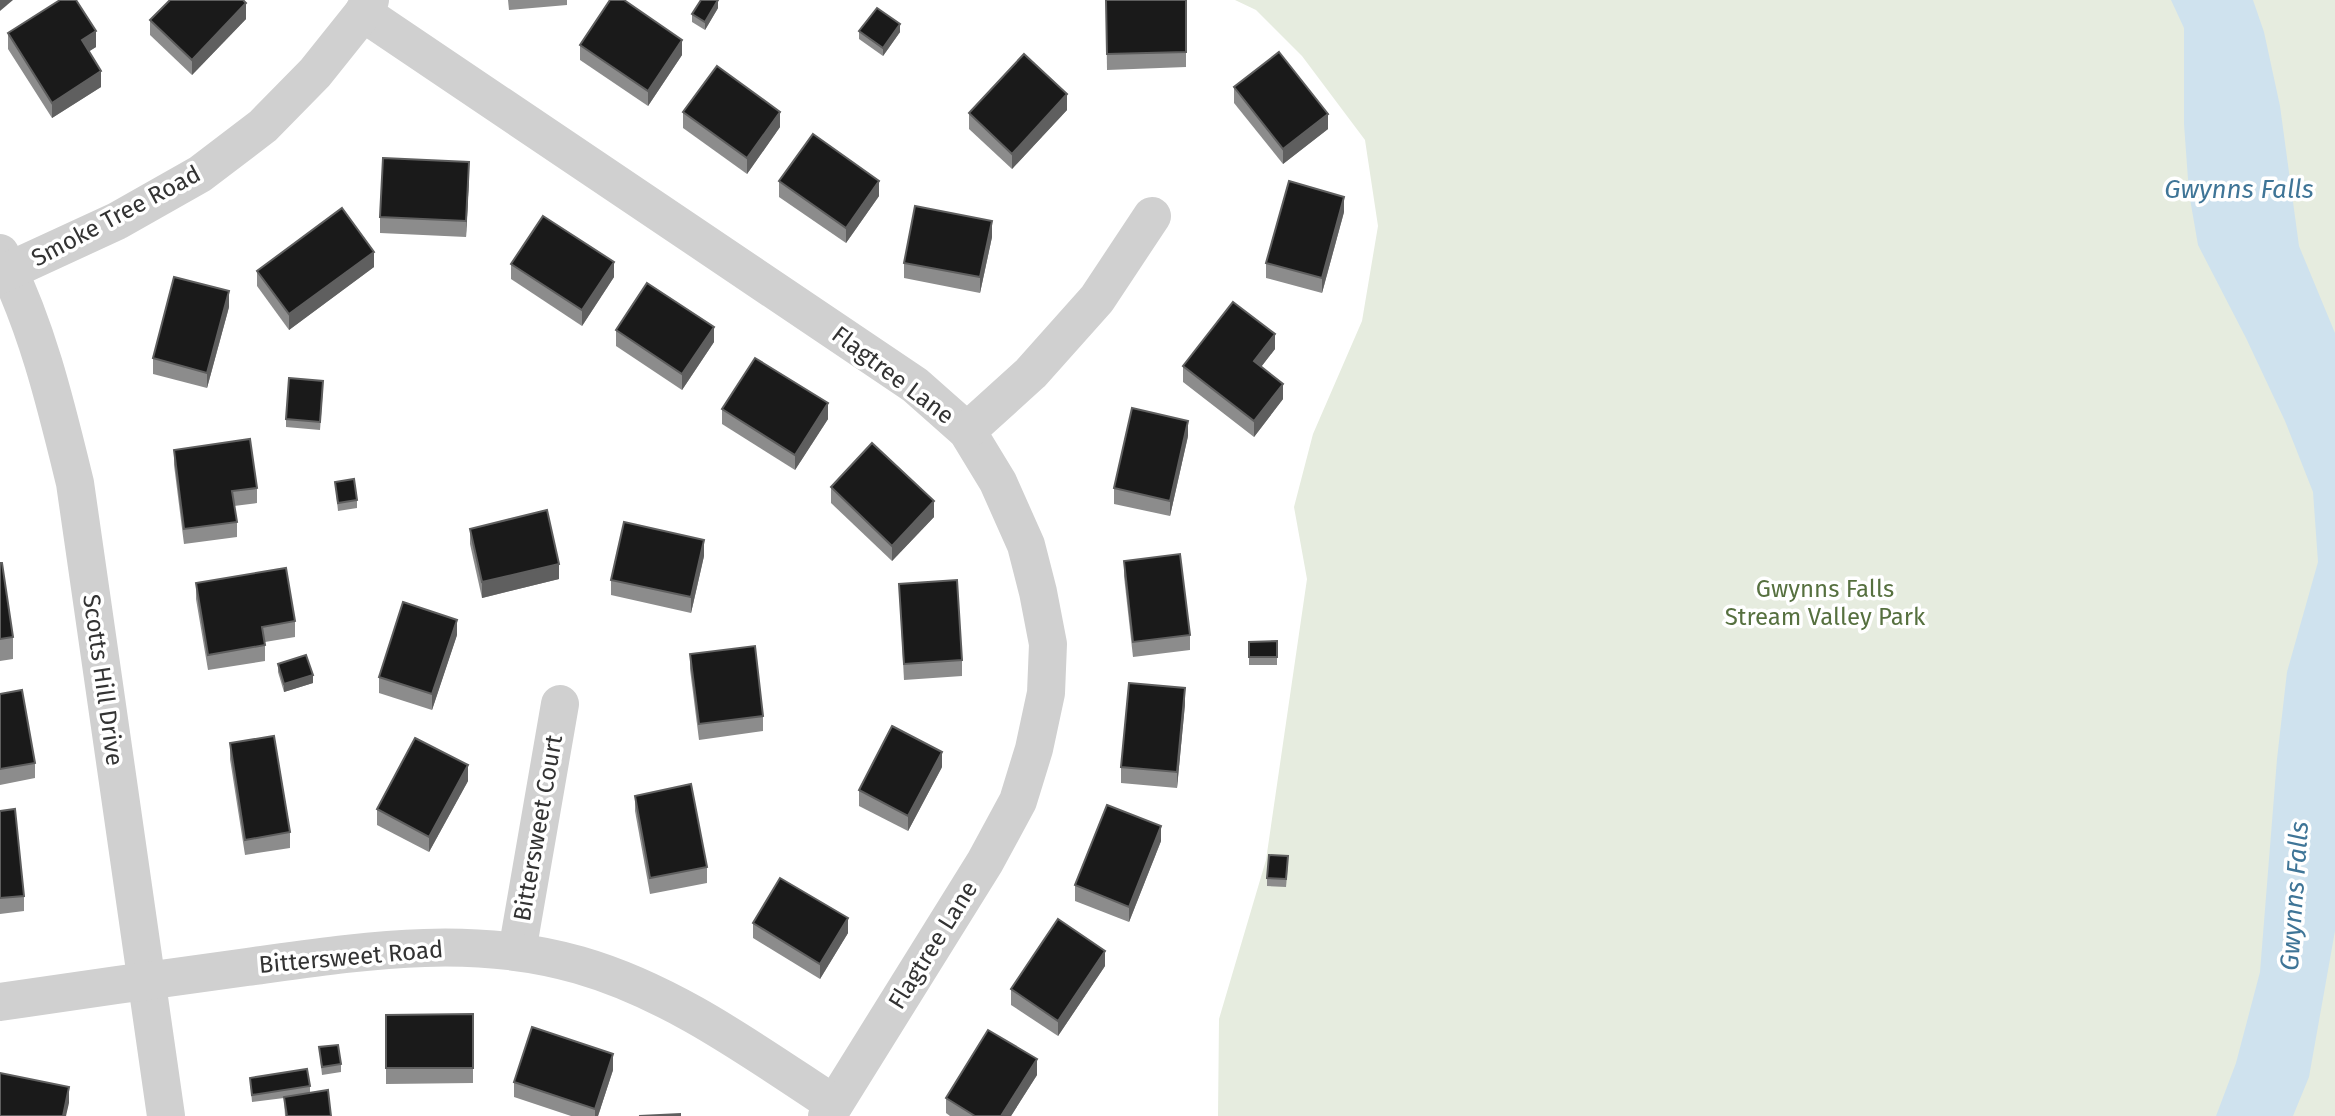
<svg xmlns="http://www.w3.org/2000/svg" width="2335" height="1116" font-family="'Fira Sans',sans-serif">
<rect width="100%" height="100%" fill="#fff"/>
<polygon fill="#e6ecdf" points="1235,0 2335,0 2335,1116 1218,1116 1219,1019 1266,860 1307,579 1294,507 1313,434 1362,321 1378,226 1365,140 1302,56 1256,10"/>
<polygon fill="#cfe2ee" points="2171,0 2253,0 2264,32 2280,106 2299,246 2335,333 2335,931 2309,1077 2293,1116 2216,1116 2236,1063 2260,972 2277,759 2287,672 2318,562 2313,492 2285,421 2246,338 2198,245 2189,193 2184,124 2184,28"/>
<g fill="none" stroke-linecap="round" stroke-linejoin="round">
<g stroke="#d0d0d0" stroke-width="38">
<polyline points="363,13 915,385 967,431 998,482 1026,545 1038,592 1048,644 1046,693 1034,749 1018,801 985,862 827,1116"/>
<path d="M0 253C37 325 56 405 75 483L166 1116"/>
<polyline points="0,275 117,221 200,174 263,126 315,73 363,13 370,0"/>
<polyline points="967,431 1031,373 1097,299 1152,216"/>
<polyline points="517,952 560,704"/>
<path d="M0 1002C82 990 165 978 247 967 357 952 469 933 579 965 673 992 753 1051 834 1104"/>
</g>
</g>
<g fill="#8c8c8c">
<polygon points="508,0 567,0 567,5 509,10"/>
<polygon points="1106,0 1186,0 1186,67 1107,70"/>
<polygon points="718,8 705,30 692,22 692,14"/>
<polygon points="246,19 192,75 150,35 150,20"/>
<polygon points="859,31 900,32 883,56 859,39"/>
<polygon points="8,33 96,47 89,51 101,87 52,118 8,49"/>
<polygon points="580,45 682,55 648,106 580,60"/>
<polygon points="1234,87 1328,129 1283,164 1234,103"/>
<polygon points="1067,110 1012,169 969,129 969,113"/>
<polygon points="683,112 780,127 747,174 683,128"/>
<polygon points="469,177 466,237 380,233 380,217"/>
<polygon points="779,181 879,196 846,243 779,197"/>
<polygon points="1344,212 1322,293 1266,278 1266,263"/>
<polygon points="992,237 980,293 904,278 904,263"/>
<polygon points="511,264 614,277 582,326 511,279"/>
<polygon points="374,267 289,330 257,286 257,271"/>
<polygon points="229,307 207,388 153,374 153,358"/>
<polygon points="616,330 714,342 682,390 616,346"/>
<polygon points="1275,349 1261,367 1283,399 1254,437 1183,382 1183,366"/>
<polygon points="323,389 320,430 286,427 286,419"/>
<polygon points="722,409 828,419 795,470 722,424"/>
<polygon points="1188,436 1170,516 1114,504 1114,488"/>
<polygon points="174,450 257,488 257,503 234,506 237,522 237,537 184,544 174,465"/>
<polygon points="335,482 357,500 357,508 338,511"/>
<polygon points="831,487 934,517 892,561 831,503"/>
<polygon points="470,529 559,579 482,598 470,544"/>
<polygon points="704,556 691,613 611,595 611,580"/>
<polygon points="1124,561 1190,635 1190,650 1133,657 1124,576"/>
<polygon points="0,563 13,637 13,659 0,661"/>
<polygon points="196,583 295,621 295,637 265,642 265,661 208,670 196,599"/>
<polygon points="899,584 962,660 962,676 904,680"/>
<polygon points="457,635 432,710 379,693 379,677"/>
<polygon points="1277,641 1277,665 1249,665 1249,642"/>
<polygon points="690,654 763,716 763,731 699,740 690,669"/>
<polygon points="278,664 313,683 284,692 278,672"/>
<polygon points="0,694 35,763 35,778 0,785"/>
<polygon points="1185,704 1177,788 1121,783 1121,767"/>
<polygon points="230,743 290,832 290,848 245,855 230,759"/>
<polygon points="942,767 908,831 859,806 859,790"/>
<polygon points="468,781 429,852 377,825 377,809"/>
<polygon points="635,796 707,867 707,883 650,894 635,811"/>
<polygon points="0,811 24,896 24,911 0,914"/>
<polygon points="1161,841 1129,922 1075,901 1075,885"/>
<polygon points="1288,864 1286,887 1267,886 1267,878"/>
<polygon points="753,923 848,933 820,979 753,938"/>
<polygon points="1105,966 1058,1036 1011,1005 1011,989"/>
<polygon points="473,1014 473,1083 386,1084 386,1015"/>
<polygon points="319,1047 341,1064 341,1072 322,1075"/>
<polygon points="613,1070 598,1116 571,1116 514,1097 514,1082"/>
<polygon points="1037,1075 1011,1116 950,1116 946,1113 946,1098"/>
<polygon points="250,1078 310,1086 310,1093 331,1116 285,1116 284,1098 252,1102"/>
</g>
<g fill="#5f5f5f">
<polygon points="0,0 13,0 0,11"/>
<polygon points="718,0 718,8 705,30 705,22"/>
<polygon points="246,3 246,19 192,75 192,60"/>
<polygon points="900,24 900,32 883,56 883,48"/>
<polygon points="96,31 96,47 82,56 82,40"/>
<polygon points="682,40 682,55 648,106 648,91"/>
<polygon points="101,71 101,87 52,118 52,103"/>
<polygon points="1067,94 1067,110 1012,169 1012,154"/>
<polygon points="780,112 780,127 747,174 747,158"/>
<polygon points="1328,114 1328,129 1283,164 1283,149"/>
<polygon points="469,162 469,177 466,237 466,221"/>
<polygon points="879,181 879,196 846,243 846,228"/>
<polygon points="1344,197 1344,212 1322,293 1322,278"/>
<polygon points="992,221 992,237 980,293 980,277"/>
<polygon points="374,252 374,267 289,330 289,314"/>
<polygon points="614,262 614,277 582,326 582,310"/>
<polygon points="229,291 229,307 207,388 207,373"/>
<polygon points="714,327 714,342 682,390 682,374"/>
<polygon points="1275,334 1275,349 1254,376 1254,361"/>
<polygon points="1283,384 1283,399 1254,437 1254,421"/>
<polygon points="828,403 828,419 795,470 795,455"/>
<polygon points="1188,421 1188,436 1170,516 1170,501"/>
<polygon points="934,501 934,517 892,561 892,546"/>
<polygon points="704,540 704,556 691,613 691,597"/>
<polygon points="559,564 559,579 482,598 482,582"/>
<polygon points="457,620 457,635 432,710 432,694"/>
<polygon points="313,675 313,683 284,692 284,684"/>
<polygon points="1185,688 1185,704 1177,788 1177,772"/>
<polygon points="942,752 942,767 908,831 908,816"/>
<polygon points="468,765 468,781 429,852 429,837"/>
<polygon points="1161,826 1161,841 1129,922 1129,907"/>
<polygon points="848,918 848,933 820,979 820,964"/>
<polygon points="1105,951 1105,966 1058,1036 1058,1021"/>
<polygon points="613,1054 613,1070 598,1116 595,1116 595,1109"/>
<polygon points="1037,1059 1037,1075 1011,1116 1001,1116"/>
<polygon points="69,1087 69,1103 66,1116 63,1116"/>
</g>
<g fill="#1a1a1a" stroke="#5f5f5f" stroke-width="2">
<polygon points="60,0 76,0 96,31 82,40 101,71 52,103 8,33"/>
<polygon points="170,0 243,0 246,3 192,60 150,20"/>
<polygon points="610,0 624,0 682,40 648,91 580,45"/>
<polygon points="701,0 718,0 705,22 692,14"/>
<polygon points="1106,0 1186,0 1186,52 1107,54"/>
<polygon points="877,8 900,24 883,48 859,31"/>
<polygon points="1279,52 1328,114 1283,149 1234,87"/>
<polygon points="1024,54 1067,94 1012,154 969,113"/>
<polygon points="717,66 780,112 747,158 683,112"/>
<polygon points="813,134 879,181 846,228 779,181"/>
<polygon points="383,158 469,162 466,221 380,217"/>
<polygon points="1289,181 1344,197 1322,278 1266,263"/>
<polygon points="915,206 992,221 980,277 904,263"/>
<polygon points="342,208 374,252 289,314 257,271"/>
<polygon points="543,216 614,262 582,310 511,264"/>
<polygon points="174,277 229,291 207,373 153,358"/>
<polygon points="647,283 714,327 682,374 616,330"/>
<polygon points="1233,302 1275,334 1254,361 1283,384 1254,421 1183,366"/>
<polygon points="755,358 828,403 795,455 722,409"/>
<polygon points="289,378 323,381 320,422 286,419"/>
<polygon points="1132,408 1188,421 1170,501 1114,488"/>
<polygon points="250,439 257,488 232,491 237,522 184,529 174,450"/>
<polygon points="872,443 934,501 892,546 831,487"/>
<polygon points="354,479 357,500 338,503 335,482"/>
<polygon points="547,510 559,564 482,582 470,529"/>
<polygon points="624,522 704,540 691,597 611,580"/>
<polygon points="1180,554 1190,635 1133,642 1124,561"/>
<polygon points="0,563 2,563 13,637 0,639"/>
<polygon points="286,568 295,621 262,627 265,645 208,655 196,583"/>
<polygon points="957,580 962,660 904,664 899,584"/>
<polygon points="403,602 457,620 432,694 379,677"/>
<polygon points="1277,641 1277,657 1249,657 1249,642"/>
<polygon points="755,646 763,716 699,724 690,654"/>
<polygon points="306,655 313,675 284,684 278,664"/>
<polygon points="1129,683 1185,688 1177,772 1121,767"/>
<polygon points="22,690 35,763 0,769 0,694"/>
<polygon points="892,726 942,752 908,816 859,790"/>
<polygon points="274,736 290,832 245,840 230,743"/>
<polygon points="415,738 468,765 429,837 377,809"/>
<polygon points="691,784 707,867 650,878 635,796"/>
<polygon points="1107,805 1161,826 1129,907 1075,885"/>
<polygon points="15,809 24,896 0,898 0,811"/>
<polygon points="1269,855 1288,856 1286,879 1267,878"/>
<polygon points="780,878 848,918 820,964 753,923"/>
<polygon points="1058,919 1105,951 1058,1021 1011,989"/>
<polygon points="473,1014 473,1068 386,1068 386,1015"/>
<polygon points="532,1027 613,1054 595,1109 514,1082"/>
<polygon points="988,1030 1037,1059 1001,1116 975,1116 946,1098"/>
<polygon points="338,1045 341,1064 322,1067 319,1047"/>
<polygon points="307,1069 310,1086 252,1095 250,1078"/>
<polygon points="0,1073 69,1087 63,1116 0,1116"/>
<polygon points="328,1090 331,1116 287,1116 284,1097"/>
<polygon points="680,1114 680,1116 639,1116"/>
</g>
<g text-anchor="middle" stroke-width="7" stroke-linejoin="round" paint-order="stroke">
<g font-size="24" fill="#333" stroke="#fff">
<text transform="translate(116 216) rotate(-28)" y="8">Smoke Tree Road</text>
<text transform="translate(893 375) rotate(37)" y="8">Flagtree Lane</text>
<text transform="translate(103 680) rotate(82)" y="8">Scotts Hill Drive</text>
<text transform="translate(538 828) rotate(-80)" y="8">Bittersweet Court</text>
<text transform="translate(933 945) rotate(-58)" y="8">Flagtree Lane</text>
<text transform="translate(351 957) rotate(-5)" y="8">Bittersweet Road</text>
</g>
<g font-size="24" fill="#56703f" stroke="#fff">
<text x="1825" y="597">Gwynns Falls<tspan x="1825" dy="28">Stream Valley Park</tspan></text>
</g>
<g font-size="26" font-style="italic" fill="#3f7597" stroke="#fff">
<text x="2239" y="198">Gwynns Falls</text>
<text transform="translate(2294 896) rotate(-86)" y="9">Gwynns Falls</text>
</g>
</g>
</svg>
